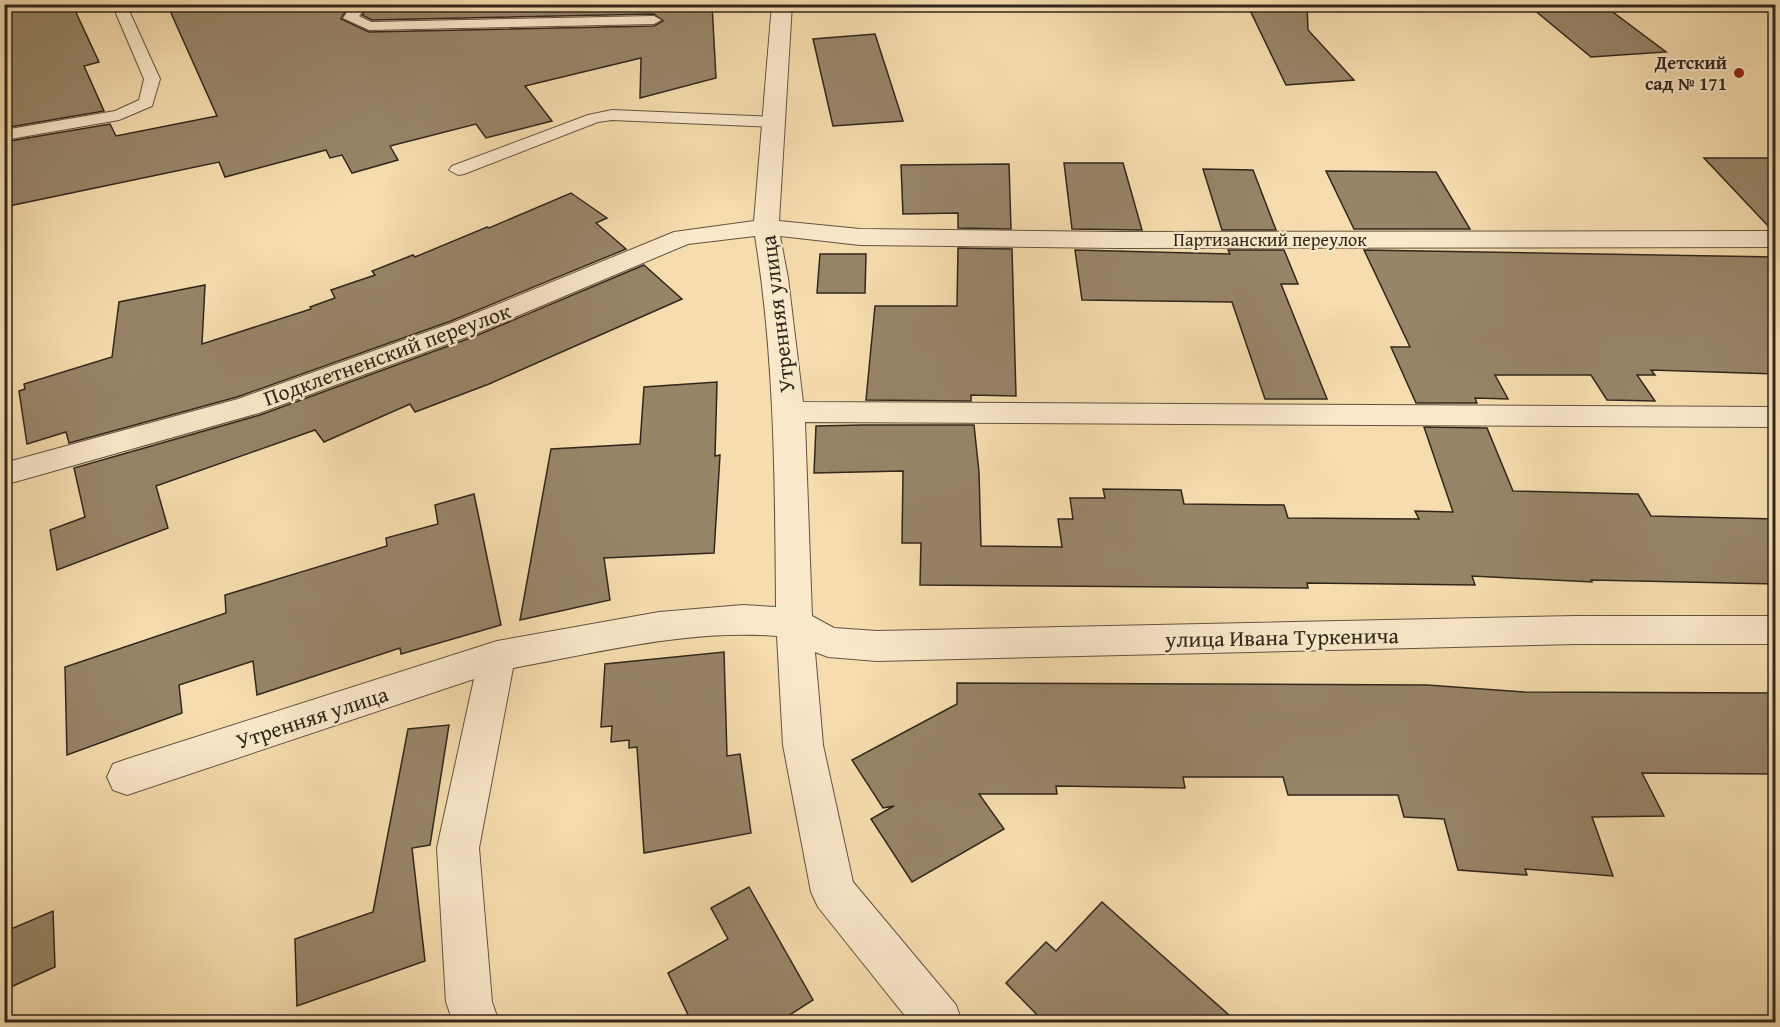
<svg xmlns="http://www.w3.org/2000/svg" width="1780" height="1027" font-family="'Gentium Book Plus',serif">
<rect width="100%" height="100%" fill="#f6dcae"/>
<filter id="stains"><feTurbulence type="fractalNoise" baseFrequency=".00333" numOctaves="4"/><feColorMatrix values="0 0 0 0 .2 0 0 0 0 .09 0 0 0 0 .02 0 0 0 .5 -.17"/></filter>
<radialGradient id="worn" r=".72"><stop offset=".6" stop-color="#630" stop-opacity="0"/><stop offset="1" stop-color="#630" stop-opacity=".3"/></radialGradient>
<g fill="#978568" stroke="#30271c" stroke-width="1.5">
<polygon points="4,4 72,4 99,62 84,66 104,111 4,128"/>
<polygon points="167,4 350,4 341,19 369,32 654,26 663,21 654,14 372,20 362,15 370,4 712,4 716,78 640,98 641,58 525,86 552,121 486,138 476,124 390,146 398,160 352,173 342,155 330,158 326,150 225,177 219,162 4,207 4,142 110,124 116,136 217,116"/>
<polygon points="1247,4 1307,4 1308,30 1354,80 1286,85"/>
<polygon points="1527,4 1602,4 1666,52 1591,57"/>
<polygon points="875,34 903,121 833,126 813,39"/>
<polygon points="1704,158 1776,158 1776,229 1771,229"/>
<polygon points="1064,163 1123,163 1142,230 1072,229"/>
<polygon points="1009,164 1011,229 958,228 958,213 903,214 901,165"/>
<polygon points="1203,169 1253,170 1276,230 1222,230"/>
<polygon points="1326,171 1436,172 1470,229 1354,229"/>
<polygon points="571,193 607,218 596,223 626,249 451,321 237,397 69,443 66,432 27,444 19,391 25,389 24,384 112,357 119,302 205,285 202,344 311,309 310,307 335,298 331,290 375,275 372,271 413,255 415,257 487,227 489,228"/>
<polygon points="958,248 1012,249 1016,396 971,395 971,401 866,400 875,306 957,306"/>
<polygon points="1075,250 1230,254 1228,250 1284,250 1298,284 1281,284 1327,399 1265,399 1232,302 1082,300"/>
<polygon points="1364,250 1776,257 1776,374 1651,370 1655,375 1637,375 1655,401 1607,400 1591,375 1495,375 1508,399 1475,398 1477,403 1416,403 1391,347 1410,347"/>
<polygon points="820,254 866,254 865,293 817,293"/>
<polygon points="644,265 682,299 489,384 415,412 410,404 324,442 315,430 156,486 168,528 57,570 50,530 85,517 74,468 260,415 473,337"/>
<polygon points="717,382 715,456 720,455 714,553 604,558 610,600 520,620 551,449 640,444 644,387"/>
<polygon points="863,425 974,425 979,472 981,546 1062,547 1058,519 1073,519 1070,498 1105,498 1103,489 1181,490 1184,504 1284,505 1288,518 1419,519 1415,511 1453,512 1424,427 1487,428 1513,491 1638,494 1651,516 1776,519 1776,584 1591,580 1592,582 1472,576 1475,585 1307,583 1308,588 920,585 921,543 902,543 903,471 814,473 816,426"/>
<polygon points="474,494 501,625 401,654 400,648 257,695 253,661 179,685 182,713 67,755 65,667 226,613 225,595 387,546 386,538 438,524 435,505"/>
<polygon points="724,652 727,756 740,754 751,833 644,853 637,747 629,748 629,740 611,742 612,726 601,727 605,664"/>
<polygon points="957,683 1427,685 1524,692 1776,693 1776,774 1642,773 1664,816 1592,817 1613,876 1525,869 1527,875 1458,870 1444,819 1404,817 1398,795 1288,795 1283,777 1183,777 1185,788 1056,786 1057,794 979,794 1004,829 912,882 871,819 894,806 883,808 852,760 957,704"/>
<polygon points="449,725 430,845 412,848 425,961 297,1006 295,939 373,912 408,729"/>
<polygon points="749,887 813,1000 777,1023 692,1023 668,973 728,939 711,908"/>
<polygon points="1102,902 1238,1023 1045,1023 1006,983 1046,942 1056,951"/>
<polygon points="53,911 55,967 4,990 4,932"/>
</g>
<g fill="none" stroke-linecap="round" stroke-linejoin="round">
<defs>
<g id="lane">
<polygon points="112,4 126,4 160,79 152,106 119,120 4,140 4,130 115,111 139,100 144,79"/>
<polygon points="353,4 368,4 359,16 371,22 654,16 661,20 654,24 369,30 343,18"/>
<polygon points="612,110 773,117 781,122 773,127 612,120 598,122 464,174 458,175 449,170 452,166 588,115"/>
</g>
<path id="street" d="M772 4H792L779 221 860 229 1116 232 1776 231V247L1116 248 860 245 780 236 788 278 803 402 1776 407V427L805 422 812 616 834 628 877 631 1576 616H1776V644H1576L877 661 828 657 815 652 823 745 853 882 956 1005 962 1022H910L818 907 811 892 783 745 777 636C688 629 600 652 513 668L479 848 492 1002 499 1022H453L446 1002 437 848 474 679 127 795 113 790 107 777 113 764 127 759 497 641 659 612 743 605 776 607C775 483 775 359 755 236L688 244 472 335 259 413 4 485V463L238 399 452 323 674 232 754 221Z"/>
</defs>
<use href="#lane" stroke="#625440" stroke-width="2"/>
<use href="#street" stroke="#625440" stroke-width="2"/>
<use href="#lane" fill="#f9e8ca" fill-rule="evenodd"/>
<use href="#street" fill="#f9e8ca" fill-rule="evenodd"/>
</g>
<circle fill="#8f2418" stroke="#f9e8ca" stroke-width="2" cx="1739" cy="73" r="6"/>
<g text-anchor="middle" stroke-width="4.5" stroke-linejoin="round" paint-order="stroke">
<g font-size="18" font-weight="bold" fill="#30271c" stroke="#f9e8ca" text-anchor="end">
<text x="1727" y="69">Детский<tspan x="1727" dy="21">сад № 171</tspan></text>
</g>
<g font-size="18" fill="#30271c" stroke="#f9e8ca">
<text x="1270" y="246">Партизанский переулок</text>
</g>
<g font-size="22" fill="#30271c" stroke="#f9e8ca">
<text transform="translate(777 314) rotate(-97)" y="8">Утренняя улица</text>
<text transform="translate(387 354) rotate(-20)" y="8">Подклетненский переулок</text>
<text transform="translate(1282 637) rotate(-1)" y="8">улица Ивана Туркенича</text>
<text transform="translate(312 717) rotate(-18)" y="8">Утренняя улица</text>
</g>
</g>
<rect width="1780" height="1027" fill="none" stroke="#f6dcae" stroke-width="24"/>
<rect x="6" y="6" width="1768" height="1015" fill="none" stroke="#30271c" stroke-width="3"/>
<rect x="12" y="12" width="1756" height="1003" fill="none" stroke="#30271c" stroke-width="1.5"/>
<rect width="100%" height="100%" filter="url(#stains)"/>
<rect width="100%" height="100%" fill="url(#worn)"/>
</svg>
